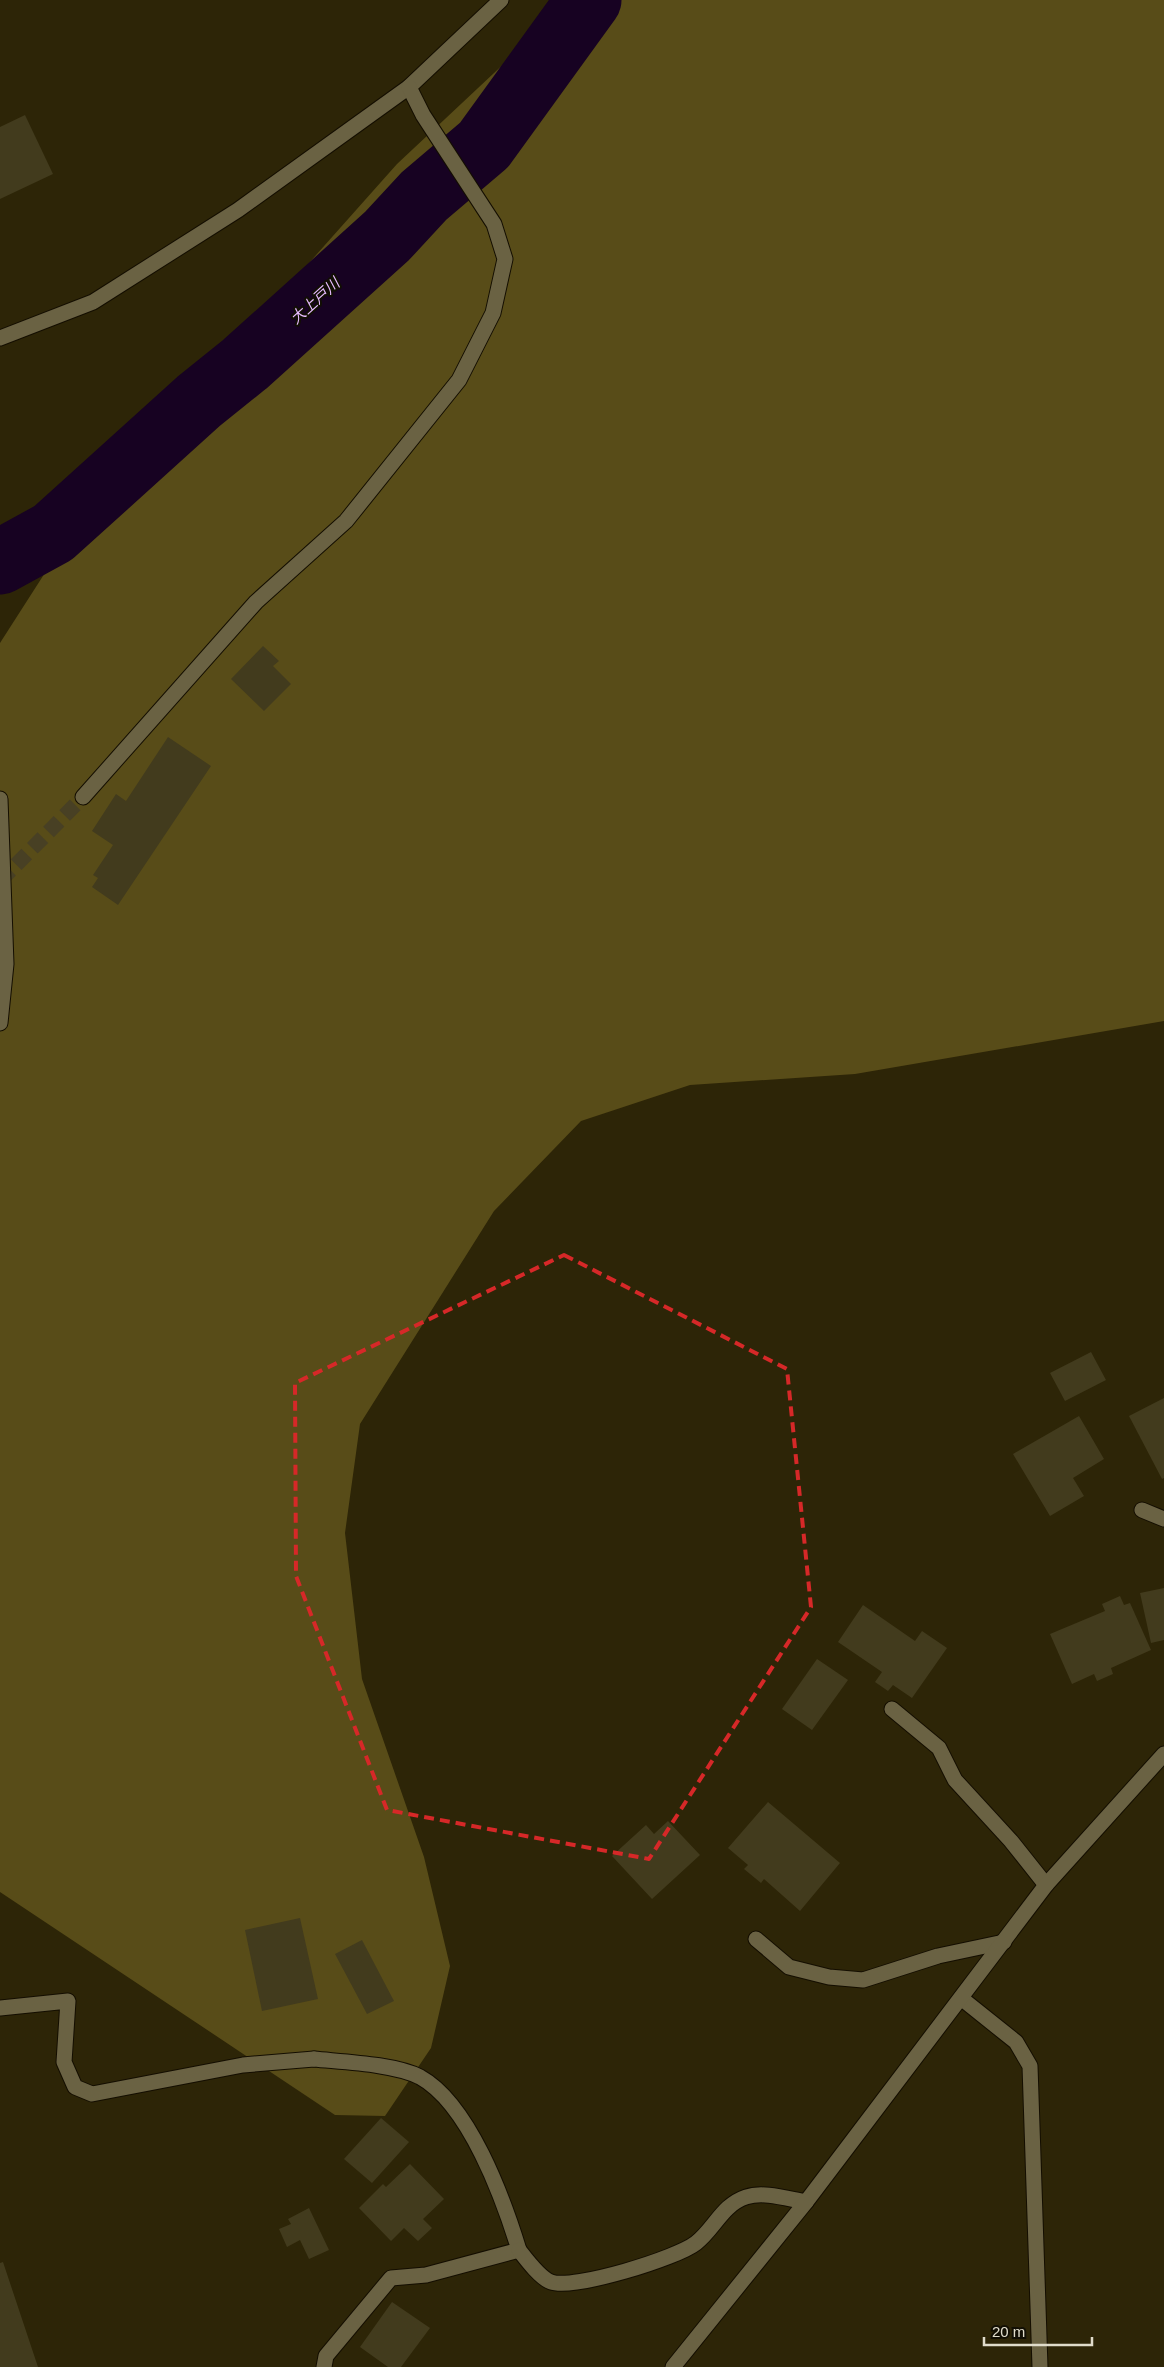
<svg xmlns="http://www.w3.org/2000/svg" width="1164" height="2367" font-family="Arial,'Noto Sans JP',sans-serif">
<rect width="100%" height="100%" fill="#2d2507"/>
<polygon fill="#584c18" points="572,0 1164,0 1164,1021 855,1074 690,1085 581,1121 494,1211 360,1424 345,1533 362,1679 424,1857 450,1966 431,2048 385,2116 335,2115 0,1892 0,643 93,498 236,345 397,164"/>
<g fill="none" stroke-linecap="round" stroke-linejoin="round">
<polyline stroke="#170222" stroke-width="65" points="0,562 53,533 199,401 245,364 387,236 424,196 484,145 589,0"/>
</g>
<g fill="#423b1d">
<polygon points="25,115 53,174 0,199 0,127"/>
<polygon points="263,646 279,661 273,666 291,684 264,711 231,679"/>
<polygon points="168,737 211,766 118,905 92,887 98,878 93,875 113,845 92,831 116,794 126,801"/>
<polygon points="1091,1352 1106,1380 1065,1401 1050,1373"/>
<polygon points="1164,1398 1164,1478 1162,1479 1129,1416"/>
<polygon points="1079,1416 1104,1459 1073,1478 1084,1496 1050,1516 1013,1454"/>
<polygon points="1164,1588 1164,1640 1151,1643 1140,1593"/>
<polygon points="1120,1596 1124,1605 1130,1603 1151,1650 1111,1668 1113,1674 1097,1681 1094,1674 1072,1684 1050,1634 1105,1611 1102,1604"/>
<polygon points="863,1605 915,1641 922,1631 947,1648 912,1698 893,1685 888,1691 875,1682 882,1672 838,1642"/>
<polygon points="817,1659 848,1680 812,1730 782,1709"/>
<polygon points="768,1802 840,1863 800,1911 764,1879 761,1883 744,1869 748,1865 728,1848"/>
<polygon points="668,1821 700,1855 652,1899 612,1856 646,1825 654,1834"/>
<polygon points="300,1918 318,1999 262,2011 245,1930"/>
<polygon points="362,1940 394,2001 367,2014 335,1954"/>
<polygon points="381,2118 409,2142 372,2183 344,2159"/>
<polygon points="410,2164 444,2199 423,2219 432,2228 418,2241 404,2228 391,2241 359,2208 383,2184 386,2187"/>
<polygon points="309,2208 329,2250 309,2259 300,2240 287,2247 279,2229 291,2224 288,2219"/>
<polygon points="3,2262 38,2367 0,2367 0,2263"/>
<polygon points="392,2302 430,2328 401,2367 388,2367 360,2347"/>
</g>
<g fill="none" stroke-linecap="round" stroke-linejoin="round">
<polyline stroke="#484024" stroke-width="15" stroke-dasharray="15 8" stroke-linecap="butt" points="0,881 83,797"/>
<defs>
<g id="service">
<polyline points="1142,1510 1164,1519"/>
<polyline points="892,1709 939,1748 955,1780 1011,1841 1046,1885"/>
<polyline points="756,1939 789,1967 829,1977 863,1980 938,1956 1004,1942"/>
<path d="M314 2059C343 2062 395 2064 420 2077 469 2104 503 2198 519 2250L426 2275 391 2278 326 2356 324 2367"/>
<path d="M519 2250C526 2259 540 2278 551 2282 574 2290 677 2258 696 2243 715 2228 722 2205 746 2197 764 2191 788 2199 806 2202"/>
</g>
<g id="minor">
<polyline points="0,338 93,302 238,210 409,87 501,0"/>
<polyline points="83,797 256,602 346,521 459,380 493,313 505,259 494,224 423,115 409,87"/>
<polyline points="961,1998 1016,2042 1030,2066 1040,2367"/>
<polyline points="0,2008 68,2001 64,2062 75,2087 92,2094 243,2065 314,2059"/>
<polyline points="673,2367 806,2202 1046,1885 1164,1754"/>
</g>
<polyline id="tertiary" points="0,799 6,964 0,1023"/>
</defs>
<use href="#service" stroke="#140e00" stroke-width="17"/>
<use href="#minor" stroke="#140e00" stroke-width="17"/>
<use href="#tertiary" stroke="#140e00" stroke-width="17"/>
<use href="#service" stroke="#6a6243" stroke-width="15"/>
<use href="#minor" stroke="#6a6243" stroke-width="15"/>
<use href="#tertiary" stroke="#6a6243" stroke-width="15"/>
</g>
<path fill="none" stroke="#d62828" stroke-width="4" stroke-dasharray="10 6" stroke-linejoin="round" d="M564 1255 787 1369 811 1607 649 1859 387 1810 296 1576 295 1383Z"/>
<g text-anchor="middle" stroke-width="4" stroke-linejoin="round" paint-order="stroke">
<g font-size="15" font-style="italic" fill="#e7bcff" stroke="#120f04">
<text transform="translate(315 301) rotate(-42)" y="5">大上戸川</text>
</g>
</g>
<path d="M984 2337v8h108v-8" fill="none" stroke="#e0dccb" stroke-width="2.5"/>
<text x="992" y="2337" font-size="15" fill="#e0dccb" stroke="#120f04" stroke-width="4" paint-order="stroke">20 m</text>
</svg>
